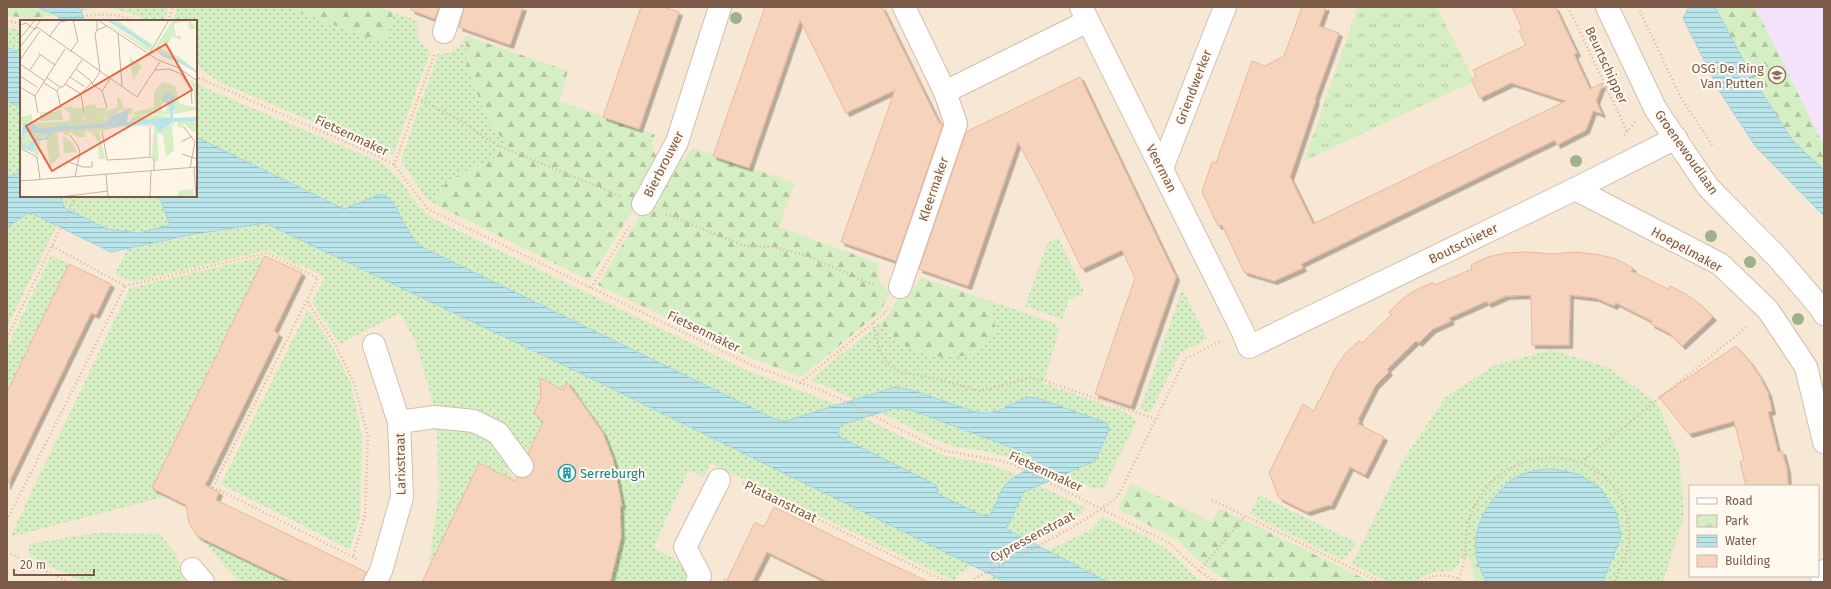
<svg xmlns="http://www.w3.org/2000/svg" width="1831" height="589" font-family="'Fira Sans',sans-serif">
<defs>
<pattern id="grass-dots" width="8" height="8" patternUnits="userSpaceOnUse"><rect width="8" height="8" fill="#d5eec3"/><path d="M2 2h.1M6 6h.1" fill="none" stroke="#b2c4a0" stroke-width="1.8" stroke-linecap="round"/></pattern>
<pattern id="forest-firs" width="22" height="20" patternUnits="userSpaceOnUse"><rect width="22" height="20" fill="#d5eec3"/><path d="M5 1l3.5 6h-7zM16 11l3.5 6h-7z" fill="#b2c4a0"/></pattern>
<pattern id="park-tufts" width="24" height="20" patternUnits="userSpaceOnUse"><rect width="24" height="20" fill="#d5eec3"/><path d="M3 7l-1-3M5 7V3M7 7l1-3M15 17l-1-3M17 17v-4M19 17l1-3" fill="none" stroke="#b2c4a0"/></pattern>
<pattern id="water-rules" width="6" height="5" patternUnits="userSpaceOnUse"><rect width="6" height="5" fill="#b9e4ea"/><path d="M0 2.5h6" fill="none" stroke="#9bbcc0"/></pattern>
<filter id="shadow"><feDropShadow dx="3.5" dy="3.5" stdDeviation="0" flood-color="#0004"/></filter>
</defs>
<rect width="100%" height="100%" fill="#fef5e7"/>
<path fill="#f7e7d5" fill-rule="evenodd" d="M7 7H1824V582H7ZM21 21H196V196H21ZM1690 486H1818V576H1690Z"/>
<polygon fill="#f2e3fb" points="1689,7 1824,7 1824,195"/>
<g fill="url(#grass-dots)">
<polygon points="81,7 169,7 164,21 148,21 134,14 111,8 95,8 81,11"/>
<path d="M178 7H287L384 44 395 13 418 21C416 35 418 43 430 52L393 155 219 82 196 65V21H173Z"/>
<polygon points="7,28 21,30 21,54 7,47"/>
<path d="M466 36 467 69 489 122 504 141 493 160 468 170 446 182 434 204 425 197 401 160 438 54C452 54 461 49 466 36Z"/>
<path d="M196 82 214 92 380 162C402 176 411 202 432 218L748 371 838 405 786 421H779L420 246 381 194 344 209 196 137Z"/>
<polygon points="7,101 21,108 21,172 7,177"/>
<polygon points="60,196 159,196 170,225 139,233 107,229 65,208"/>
<polygon points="29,212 57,225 7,327 7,228"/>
<path d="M265 223 574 370 974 565 958 574 954 581 711 463 704 477 689 470 653 548C670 558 685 558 688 582H609L621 537 616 506 621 504C614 459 602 418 566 385L563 390 540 379 541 398 534 413 543 422 528 454 502 424 478 412 434 406 416 343 400 313 340 344 312 302 325 277 302 265 301 267 268 250 133 282 115 274 128 248Z"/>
<polygon points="1058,237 1084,292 1069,300 1062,319 1025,306 1047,244"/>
<polygon points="51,256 69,264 7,392 7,347"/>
<polygon points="265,256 152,488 167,496 10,537 130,288"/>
<polygon points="1184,292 1207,339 1180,353 1150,413 1140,410 1181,293"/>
<path d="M990 301 1056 324 1059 332 1043 383 1120 410 1133 417 1136 422 1104 487 1094 489 1078 481 1074 488 1054 479 1095 461 1026 397C1006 405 998 415 975 412L895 387 854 400 831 388 810 380 880 323 891 337 996 331Z"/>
<polygon points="308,309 333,348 351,384 362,437 360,516 350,549 221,484"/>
<path d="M1551 350 1607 367 1652 399 1658 405 1679 455 1684 515 1663 582H1603L1612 564 1616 512 1600 488 1579 474 1513 478C1489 502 1474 517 1476 554L1470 558H1460L1459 564 1453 570 1431 573 1422 577 1415 582H1388L1352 564 1405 457 1446 397 1495 365Z"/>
<polygon points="895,408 911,410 1029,454 1033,457 1030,467 1012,458 985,451 957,447 938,441 881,413"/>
<path d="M864 418 896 434 946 456 989 464 1019 475C998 484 1002 502 988 516L981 515 938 494 840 437 838 433 839 428 844 424Z"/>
<polygon points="439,425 473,432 495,444 515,481 479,463 428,570 439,491 437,431"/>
<polygon points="1040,486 1086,508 1080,515 1028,540 1006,529 1024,492"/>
<polygon points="1259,495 1357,543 1343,560 1250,514"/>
<path d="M1103 517C1122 526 1149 537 1165 548 1179 558 1188 572 1202 582H1108L1047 551 1091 530Z"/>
<polygon points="95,533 160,534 176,554 184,582 82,582 29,555 29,544"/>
<polygon points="201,538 292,582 239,582"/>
<polygon points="994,576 1006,582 982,582"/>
</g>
<g fill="url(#forest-firs)">
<path d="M7 7H37L56 15C39 17 24 20 7 15Z"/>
<polygon points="287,7 377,7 395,13 384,44"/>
<polygon points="1715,7 1755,7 1821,140 1824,143 1824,170 1793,141 1757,85"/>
<path d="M466 36 568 71 559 101 655 135C650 147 652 154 663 161L589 280 434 204 446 182 468 170 493 160 504 141 489 122 467 69Z"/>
<path d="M693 148 795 183 779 227 878 263C876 275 878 286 890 292L881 311 801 377 749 357 598 285 672 163 684 159Z"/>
<path d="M921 277 990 301 996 331 978 353C969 354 959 357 950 357 920 357 898 346 880 323L887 317 900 294C911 294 917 286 921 277Z"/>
<polygon points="1131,483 1212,522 1219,508 1371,582 1229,582 1209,569 1177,540 1118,509"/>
<polygon points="1476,554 1480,572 1487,582 1475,582 1470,558"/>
</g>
<polygon fill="url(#park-tufts)" points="1358,7 1437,7 1474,81 1304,161"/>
<g fill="url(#water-rules)" stroke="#9ed4dd" fill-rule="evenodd">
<polygon points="37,7 78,7 81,11 85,21 62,21 56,15"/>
<polygon points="1689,7 1715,7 1757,85 1793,141 1824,170 1824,216 1756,147 1720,92 1683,18"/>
<polygon points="7,47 21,54 21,108 7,101"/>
<path d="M196 137 344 209 381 194C396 199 399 217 407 228 411 235 415 241 420 246L779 421H786L895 387 912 390 975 412 988 413 998 411 1026 397 1037 398 1107 423 1109 430 1095 461 1024 492 1006 529 1108 582H1006L574 370 265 223 190 235 111 252 29 212 7 228V177L21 172V196H60L65 208 107 229 139 233 170 225 159 196H196ZM895 408 911 410 1029 454 1033 457C1031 473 1016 473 1007 483 998 492 997 507 988 516L981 515 938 494 936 485 840 437 838 433 839 428 844 424Z"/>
<path d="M1553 469 1579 474 1600 488 1616 512 1621 537 1603 582H1487C1466 550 1476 516 1501 490 1505 486 1510 480 1515 478 1527 471 1540 469 1553 469Z"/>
</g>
<g fill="#f6d3bc" stroke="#ebb89b" filter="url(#shadow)">
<polygon points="412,7 439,7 435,19 411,10"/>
<polygon points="464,7 523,7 510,45 459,27"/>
<polygon points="641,7 663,7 679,12 639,129 603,117"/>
<polygon points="765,7 882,7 939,123 943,124 896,261 841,242 895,90 846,113 800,20 749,168 713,156"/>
<polygon points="1302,7 1326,7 1319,26 1339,33 1315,99 1316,100 1290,177 1313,224 1566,101 1511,83 1480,98 1471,79 1476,77 1473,70 1526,45 1519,31 1522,29 1512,7 1555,7 1577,53 1574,55 1590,89 1603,83 1596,101 1602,114 1593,111 1586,130 1557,145 1555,140 1301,264 1303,268 1274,281 1244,272 1222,225 1218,226 1202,192 1212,162 1216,163 1252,61 1265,66 1284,56"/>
<polygon points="1080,77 1176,277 1131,406 1095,394 1135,278 1122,250 1082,269 1042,187 1018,142 968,286 919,269 966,132"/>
<polygon points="1527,252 1552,254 1575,252 1600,255 1616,259 1633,268 1631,271 1668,289 1670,286 1686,294 1700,304 1713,317 1682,346 1669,333 1651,324 1652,321 1616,303 1614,306 1596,298 1570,295 1569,345 1532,345 1531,295 1506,296 1488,304 1487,301 1449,318 1451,321 1433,329 1419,343 1416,341 1387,369 1389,372 1375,386 1358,420 1360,421 1358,424 1384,437 1365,475 1350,467 1331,506 1329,505 1307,512 1279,498 1269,473 1303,404 1314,411 1318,401 1319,402 1336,367 1345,354 1359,341 1362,343 1391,315 1389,312 1402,299 1416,290 1433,282 1435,285 1472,269 1471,265 1488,257 1505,253"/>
<polygon points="265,256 302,273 274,331 279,334 205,485 219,492 216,500 366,572 363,582 292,582 197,536 189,523 186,505 152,488"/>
<polygon points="69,264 111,284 96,315 91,313 7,486 7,392"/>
<polygon points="1736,346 1750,362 1760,377 1768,393 1772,411 1768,412 1778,452 1782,451 1787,469 1788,486 1746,486 1740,462 1744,460 1734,421 1689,434 1659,397"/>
<polygon points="540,378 563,390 567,382 603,433 613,459 622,506 620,506 621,537 610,582 422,582 479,463 515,481 517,477 523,478 529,476 533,471 534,464 528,453 543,422 534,413 541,398"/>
<polygon points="774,507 878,558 929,582 828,582 767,552 752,582 726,582 755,522 764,527"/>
</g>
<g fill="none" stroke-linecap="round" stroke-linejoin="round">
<defs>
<g id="minor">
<polyline points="904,7 945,92 1088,21"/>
<polyline points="1081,7 1242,330 1249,347 1575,189 1676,138"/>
<polyline points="1607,7 1656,110 1708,187 1779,259 1819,306 1824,314"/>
<polyline points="444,32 452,7"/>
<polyline points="1162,168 1225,7"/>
<polyline points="1575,189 1720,264 1768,310 1806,367 1824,442"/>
<polyline points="643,204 677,142 720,7"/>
<polyline points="900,287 956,124 945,92"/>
<polyline points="374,345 399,422 402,497 381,571 375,582"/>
<polyline points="399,422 435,417 474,421 498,433 522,466"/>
<polyline points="192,569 203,582"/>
<polyline points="697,582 700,576 685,547 719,480"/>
<polyline points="1822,582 1824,571"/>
</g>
</defs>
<use href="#minor" stroke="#d4beae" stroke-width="24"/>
<g stroke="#dcb69e" stroke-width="2.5" stroke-dasharray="1 3" stroke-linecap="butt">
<polyline points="1568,7 1627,131"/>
<polyline points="1638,7 1681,98 1713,146"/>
<polyline points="7,21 21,24"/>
<path d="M51 21C78 17 109 9 135 21"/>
<polyline points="168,21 173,7"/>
<polyline points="196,75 199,78 373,154 394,165 428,209 749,364 828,393 942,450 1010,463 1169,543 1199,571 1216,582"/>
<polyline points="418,98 461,121 496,145 621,196"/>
<polyline points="1624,135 1635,122"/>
<polyline points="394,165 435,53"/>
<polyline points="666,214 745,246 774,247 808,256 869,283 876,284"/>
<polyline points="125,286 267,253 318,278 213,487 359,560"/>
<polyline points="591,288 631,224"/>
<polyline points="308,302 336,346 354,383 368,436 365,516 353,557"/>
<polyline points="873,323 879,349 887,363 900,372 938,379 980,391 1030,378 1046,381 1155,419"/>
<polyline points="7,338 76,196"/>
<polyline points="800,383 885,313 888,307"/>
<polyline points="1581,462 1748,326"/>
<polyline points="743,483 947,582"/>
<polyline points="1212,500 1245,516"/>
<polyline points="7,520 125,286 52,246"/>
<polyline points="7,552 68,582"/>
<polyline points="1199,571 1245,516 1380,582"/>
<path d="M1458 578C1467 563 1465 545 1467 528 1469 513 1479 497 1489 485 1538 432 1631 460 1629 536 1629 553 1620 567 1614 582"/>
<polyline points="724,579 731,582"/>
<path d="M972 582 974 579C1022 553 1076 530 1118 496L1186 358 1221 341"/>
<path d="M1422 582C1434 572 1451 574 1463 582"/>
</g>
<use href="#minor" stroke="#fff" stroke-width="22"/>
</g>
<g fill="#9eb289">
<circle cx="736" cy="18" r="6"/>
<circle cx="1576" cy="161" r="6"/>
<circle cx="1711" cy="236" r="6"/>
<circle cx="1750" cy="262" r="6"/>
<circle cx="1798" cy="319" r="6"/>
</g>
<defs>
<symbol id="school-ring" viewBox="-11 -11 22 22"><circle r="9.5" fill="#fff9ef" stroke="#8d6e63" stroke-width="1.5"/><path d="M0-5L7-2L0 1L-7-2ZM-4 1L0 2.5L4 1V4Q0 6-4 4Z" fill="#8d6e63"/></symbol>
<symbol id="building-ring" viewBox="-11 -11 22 22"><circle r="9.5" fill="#fff9ef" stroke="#0f9aa8" stroke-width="1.5"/><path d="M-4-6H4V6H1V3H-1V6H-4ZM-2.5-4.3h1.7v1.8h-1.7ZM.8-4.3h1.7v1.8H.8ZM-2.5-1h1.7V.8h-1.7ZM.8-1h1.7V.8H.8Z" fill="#0f9aa8"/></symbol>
</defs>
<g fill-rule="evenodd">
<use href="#school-ring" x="1767" y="65" width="20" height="20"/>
<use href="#building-ring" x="557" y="463" width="20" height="20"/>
</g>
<g text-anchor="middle" stroke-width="4" stroke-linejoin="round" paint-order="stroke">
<g font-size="13" fill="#7b5a48" stroke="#fff9ef">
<text transform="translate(1607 65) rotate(65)" y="5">Beurtschipper</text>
<text transform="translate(1193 87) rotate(-69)" y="5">Griendwerker</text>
<text transform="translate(352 135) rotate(25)" y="5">Fietsenmaker</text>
<text transform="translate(1687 152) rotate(55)" y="5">Groenewoudlaan</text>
<text transform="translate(663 164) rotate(-63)" y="5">Bierbrouwer</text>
<text transform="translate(1162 168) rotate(63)" y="5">Veerman</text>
<text transform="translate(933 189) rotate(-71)" y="5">Kleermaker</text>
<text transform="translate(1463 243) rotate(-26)" y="5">Boutschieter</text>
<text transform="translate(1687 249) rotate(29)" y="5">Hoepelmaker</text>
<text transform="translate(704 331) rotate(26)" y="5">Fietsenmaker</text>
<text transform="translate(400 464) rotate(-91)" y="5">Larixstraat</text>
<text transform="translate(1046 471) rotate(25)" y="5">Fietsenmaker</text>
<text transform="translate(781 501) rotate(26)" y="5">Plataanstraat</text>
<text transform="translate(1032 536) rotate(-28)" y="5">Cypressenstraat</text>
</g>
<g font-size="13" fill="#785e54" stroke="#fff9ef" text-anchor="end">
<text x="1764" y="73">OSG De Ring<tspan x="1764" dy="15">Van Putten</tspan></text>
</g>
<g font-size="13" fill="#0d838f" stroke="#fff9ef" text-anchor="start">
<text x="580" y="478">Serreburgh</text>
</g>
</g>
<g transform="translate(20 20)">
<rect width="177" height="177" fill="#fef5e7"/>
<path d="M82 0 127 27 92 0H97L133 25 129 31 125 29ZM172 60 177 64V90L153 94 155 89 154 77 148 72 140 89 124 90 134 87V72L140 64 145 62 155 66 160 84 175 87 174 68 169 61ZM97 77 102 80 103 89 112 88V94L108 95 110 92 102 90 85 99 87 91 97 87ZM36 89 41 90 43 100 20 101V92H37ZM150 95 137 99 110 101 113 96ZM88 99 84 103 49 106 44 103 41 106 18 108 13 103ZM177 101 176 111 173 112 164 103 161 108 157 106V102ZM155 102V105H152L154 130 146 137 143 114H137L139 141H135L132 136 134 106 107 107 135 104 142 111ZM106 106 79 111 85 139H79L78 121 71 112 64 111 66 117H57L50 112 47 117 43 112 37 113 40 136 30 146 26 119 36 111ZM4 113H24L29 115 13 120 8 126 2 124ZM43 116 53 123 57 132 44 133ZM17 120H20L19 136 12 132ZM173 169 174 176 158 177V171Z" fill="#d5eec3"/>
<path d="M153 0H170L177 9H169L168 1 154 4 156 16 161 15V18L159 20 153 16 147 24 141 23 139 27 152 35 158 36 177 51 160 40 134 29ZM144 83 149 85 150 94 114 95V92L122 90 140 89 144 92 147 89ZM75 84 76 88H87L84 99 64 101 65 86ZM52 86 53 88H64L63 101 48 102 51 94 43 88ZM12 94V103L3 104 0 107V97Z" fill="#d5eec3"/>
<path d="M109 37 122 46 113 60Z" fill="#d5eec3"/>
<path d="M86 0H92L130 24 129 27ZM136 30 160 40 177 51V53L160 43 142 36ZM148 72 154 75 155 89 153 91V98L177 97V101L153 102 142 111H137L135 104 36 111 25 120 17 121 12 132 0 127 3 104 12 103 18 108 41 106 44 103 49 106 84 103 91 96 109 89 107 102 150 97 149 85 142 80 143 75ZM4 113H24L28 115 24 118H15L8 126 2 124Z" fill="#b9e4ea" fill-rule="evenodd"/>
<path fill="none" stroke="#c6b2a2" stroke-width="1" d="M77 0V10L87 6M78 0 138 40 159 48 177 61M0 5 6 3 15 10 17 7 117 77 140 42M77 10 75 14 80 52 72 64 82 71 90 59M98 13 102 67M1 17 15 0M29 17 40 2 51 0M0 27 21 0M50 32 58 21 53 0M18 33 35 45M129 34 149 0M0 40 20 11M0 44 25 61M56 49 72 62 61 74 64 93M10 50 20 35M135 50 149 49 161 54 171 69 172 84M0 56 17 67M50 57 65 67M24 63 37 71 40 67 27 58M45 64 61 74M0 67 15 76M40 67H43L62 40M37 71 41 88M82 71 87 88M18 93 15 76 45 29M163 106 175 122 170 148M82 111 87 140 108 139 130 137V107M50 115 58 126 60 133 55 157M161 122 172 116M0 128 17 137 20 159M162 134 177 139M130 137 134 139V150M46 141 63 147H72V141M174 147 176 177M86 154 88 177M0 161 177 147M40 177 88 171M130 177 131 150"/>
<path fill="#e76643" fill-opacity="0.15" stroke="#e76643" stroke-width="2" d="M146 24 172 70 32 151 6 106Z"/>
<rect width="177" height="177" fill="none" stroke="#7b5a48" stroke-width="2"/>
</g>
<rect width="1831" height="589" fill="none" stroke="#7b5a48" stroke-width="16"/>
<rect x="1689" y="485" width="130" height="92" fill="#fff9ef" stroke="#cab9ac"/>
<rect x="1697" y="498" width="20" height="6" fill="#ffffff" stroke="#cab9ac"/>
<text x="1725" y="505" font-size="12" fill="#7b5a48">Road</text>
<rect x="1697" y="515" width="20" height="12" fill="url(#park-tufts)" stroke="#cab9ac"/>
<text x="1725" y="525" font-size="12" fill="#7b5a48">Park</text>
<rect x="1697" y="535" width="20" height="12" fill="url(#water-rules)" stroke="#cab9ac"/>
<text x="1725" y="545" font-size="12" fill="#7b5a48">Water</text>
<rect x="1697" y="555" width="20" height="12" fill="#f6d3bc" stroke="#cab9ac"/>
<text x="1725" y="565" font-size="12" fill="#7b5a48">Building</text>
<path d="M14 569v6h80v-6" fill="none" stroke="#7b5a48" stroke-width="2"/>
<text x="20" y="569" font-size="12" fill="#7b5a48" stroke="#fff9ef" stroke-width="3" paint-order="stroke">20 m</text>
</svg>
